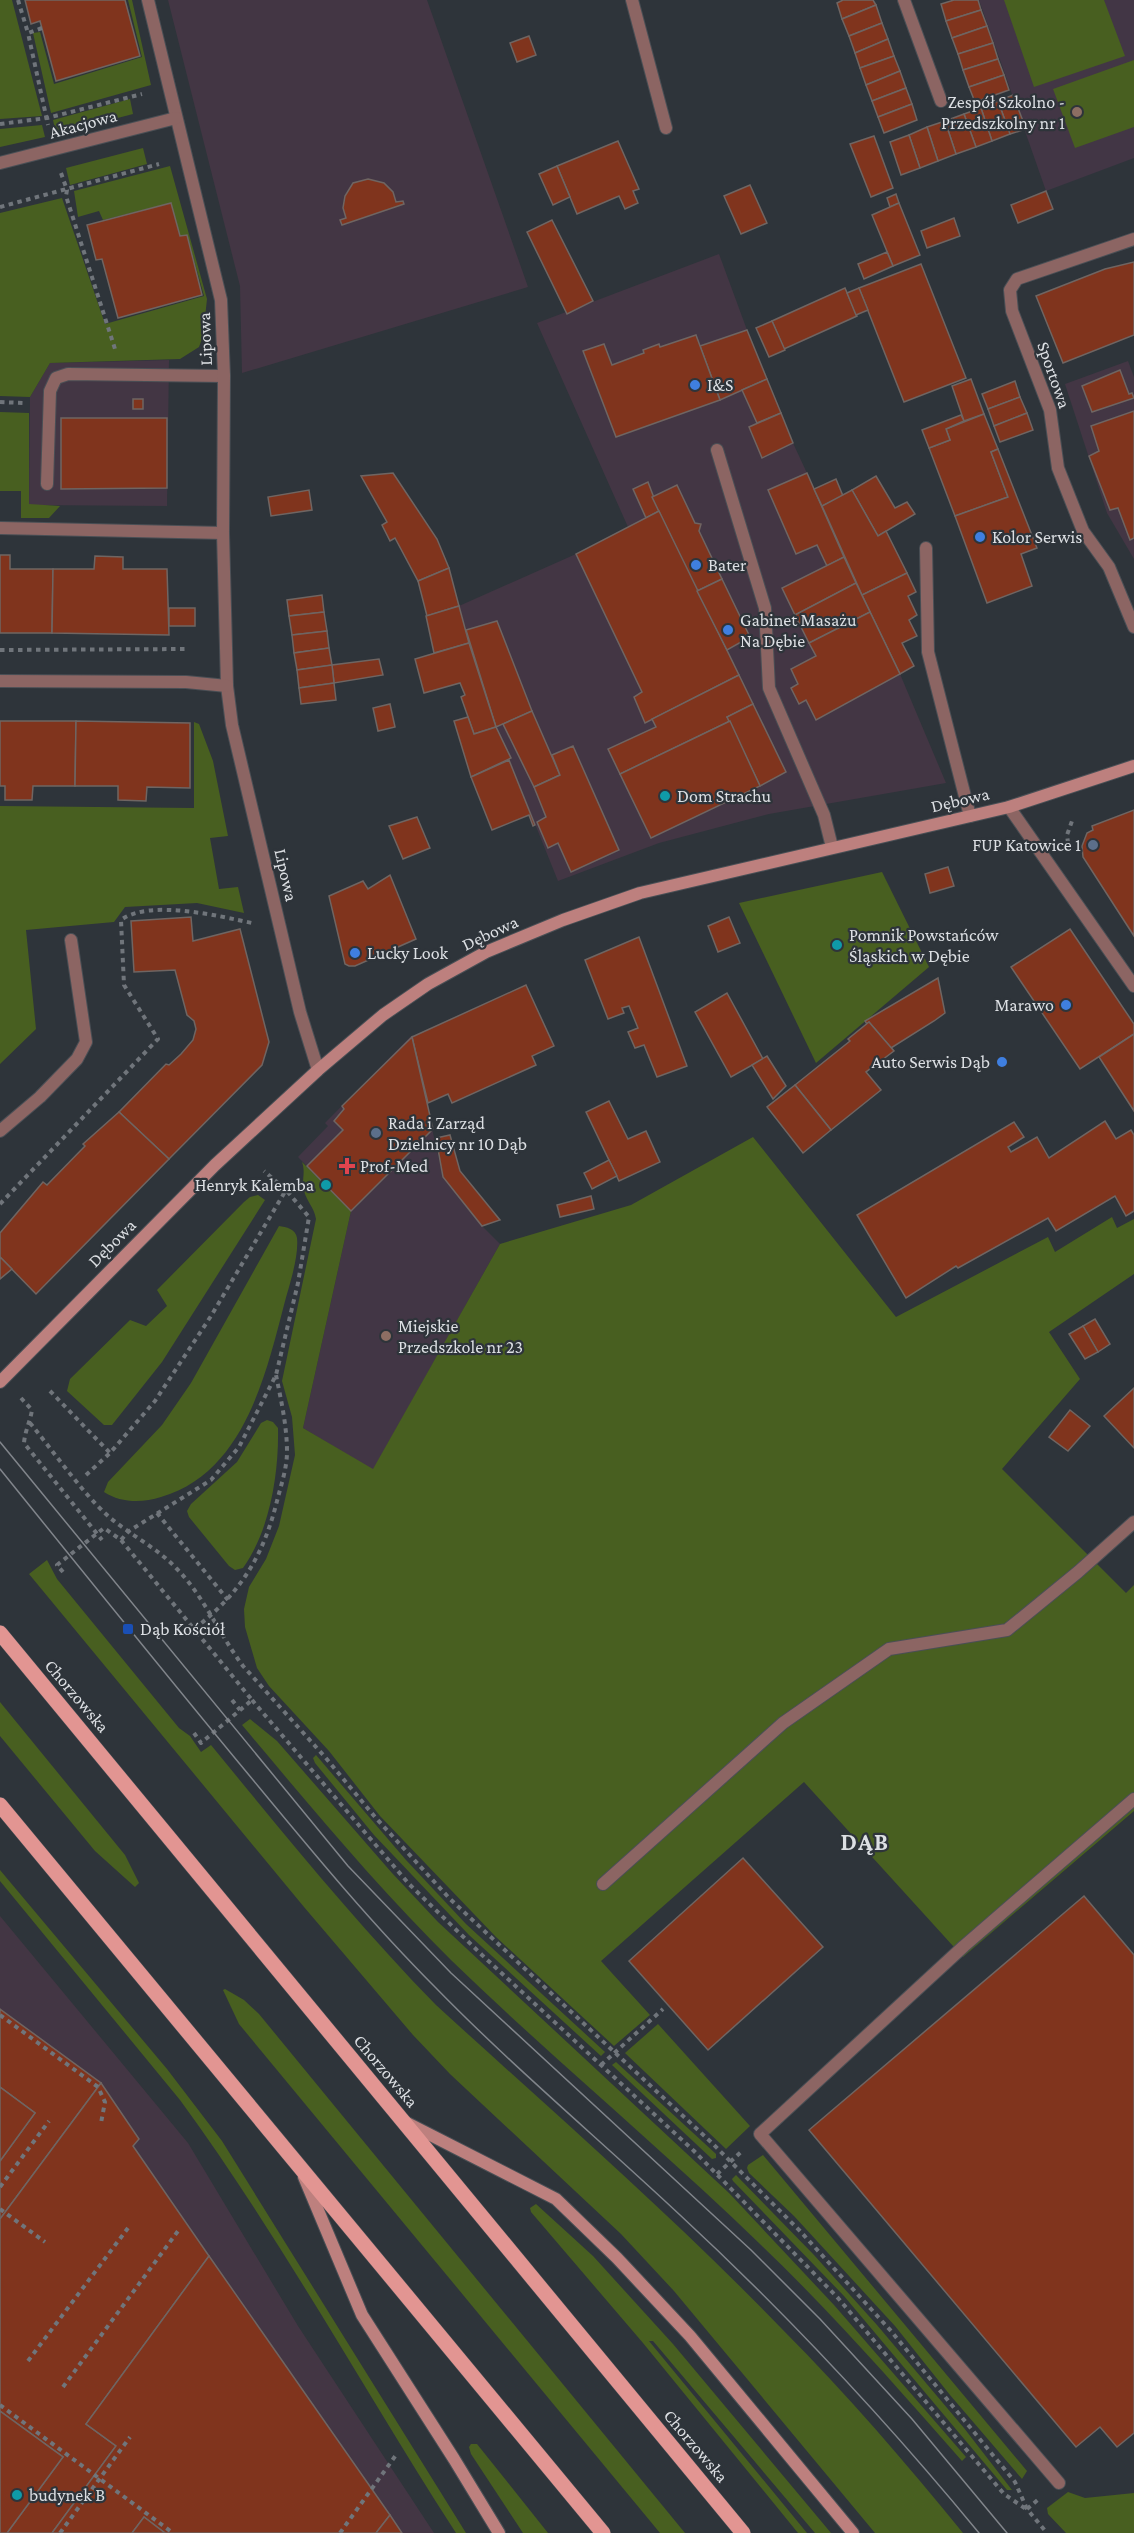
<svg xmlns="http://www.w3.org/2000/svg" width="1134" height="2533" font-family="'Crimson Pro',serif">
<rect width="100%" height="100%" fill="#2e343a"/>
<g fill="#433644">
<polygon points="168,0 427,0 528,287 242,373 240,286"/>
<polygon points="719,254 747,330 793,443 900,674 946,783 769,814 659,843 558,881 496,727 459,606 576,554 628,527 537,323"/>
<polygon points="169,360 167,506 29,505 30,397 50,363"/>
<polygon points="1128,361 1134,377 1134,559 1107,513 1065,384"/>
<polygon points="0,1916 188,2143 298,2326 434,2533 0,2533"/>
</g>
<g fill="#423645">
<polygon points="979,0 1134,0 1134,158 1046,191"/>
<polygon points="411,1036 443,1177 482,1226 500,1244 373,1470 303,1428 351,1211 298,1157 328,1126 325,1123"/>
</g>
<g fill="#485f20">
<polygon points="0,0 12,0 42,116 0,119"/>
<polygon points="128,0 132,0 151,85 51,113 33,33 40,32 54,84 142,57"/>
<polygon points="1004,0 1104,0 1125,56 1034,87"/>
<polygon points="1134,60 1134,127 1075,148 1053,89"/>
<polygon points="130,99 133,114 56,134 53,120"/>
<polygon points="42,125 45,137 0,147 0,129"/>
<polygon points="143,148 147,164 70,185 66,168"/>
<polygon points="170,166 207,299 203,336 199,347 180,359 50,363 30,397 0,396 0,213 62,198 105,324 204,296 187,235 180,236 171,203 103,220 99,211 78,217 74,191"/>
<polygon points="0,412 29,413 29,504 60,506 49,518 21,518 21,491 0,491"/>
<polygon points="194,722 199,724 213,761 228,836 210,838 219,889 238,887 244,913 197,903 125,907 114,922 26,930 36,1029 0,1064 0,806 194,808"/>
<polygon points="882,872 929,967 816,1063 739,903"/>
<path d="M753 1137 896 1317 1048 1237 1055 1252 1112 1217 1117 1228 1134 1219V1274L1049 1332 1080 1379 1002 1469 1126 1593 1134 1585V1811L963 1957 804 1782 601 1961 650 2015 614 2046 496 1937 380 1816 329 1751 269 1686 257 1668 245 1627 244 1609 249 1587 266 1559 279 1526 295 1455 292 1417 282 1381 316 1219C314 1207 307 1202 304 1191 301 1181 306 1173 302 1162L351 1211 303 1428 373 1469 500 1244 631 1205Z"/>
<polygon points="258,1195 265,1200 162,1362 112,1425 104,1425 67,1391 70,1379 130,1320 146,1326 167,1306 157,1290 244,1202 250,1197"/>
<path d="M279 1226C286 1227 296 1229 297 1238 299 1257 289 1286 284 1305 265 1378 243 1473 161 1497 142 1503 121 1503 104 1492L108 1482 162 1425 191 1383Z"/>
<path d="M267 1420 273 1422 278 1428C279 1474 270 1530 243 1568L235 1570 229 1566 189 1517 187 1511 191 1504 237 1462 261 1423Z"/>
<path d="M47 1560 57 1579 179 1728 190 1736 201 1752 211 1745C284 1834 356 1923 436 2005 553 2112 673 2216 783 2330 847 2394 906 2463 963 2533H875L674 2291 621 2234 450 2074 413 2035 304 1907 29 1574Z"/>
<polygon points="0,1702 125,1855 139,1883 135,1887 95,1851 0,1736"/>
<path d="M250 1719 277 1741 392 1873 438 1922 729 2193 834 2305 966 2457 962 2461C897 2387 832 2313 761 2245 660 2147 552 2058 452 1961 377 1887 310 1806 242 1725Z"/>
<polygon points="316,1755 406,1860 466,1924 605,2052 601,2056 469,1935 374,1835 315,1763 313,1758"/>
<path d="M0 1870 167 2069 222 2141 466 2533H456C363 2389 281 2238 180 2100L0 1881Z"/>
<polygon points="225,1989 244,2000 259,2014 685,2533 660,2533 239,2024 223,1990"/>
<polygon points="658,2024 750,2126 726,2149 625,2053"/>
<polygon points="616,2062 716,2154 716,2158 712,2159 612,2065"/>
<polygon points="763,2155 1027,2471 1022,2479 950,2395 895,2326 794,2216 749,2173 747,2168 748,2165"/>
<polygon points="736,2175 814,2255 877,2325 964,2428 1012,2490 1007,2490 844,2296 733,2181 732,2179"/>
<polygon points="536,2204 593,2256 673,2344 831,2533 815,2533 653,2341 649,2341 807,2533 798,2533 643,2343 531,2212 530,2208"/>
<polygon points="471,2444 477,2444 548,2533 523,2533 471,2454 469,2447"/>
<polygon points="1068,2492 1085,2498 1134,2493 1134,2533 1066,2533 1048,2514 1047,2508"/>
</g>
<g fill="#80341d" stroke="#6f6562" stroke-width="1.5">
<polygon points="25,0 125,0 140,56 56,81 40,21 31,24"/>
<polygon points="843,0 873,0 876,5 842,19 837,3"/>
<polygon points="954,0 978,0 981,10 946,21 941,4"/>
<polygon points="876,5 882,23 849,36 842,19"/>
<polygon points="981,10 987,26 952,38 946,21"/>
<polygon points="882,23 888,39 855,53 849,36"/>
<polygon points="987,26 993,43 958,54 952,38"/>
<polygon points="529,36 536,55 517,62 510,43"/>
<polygon points="888,39 894,56 860,68 855,53"/>
<polygon points="993,43 998,59 963,70 958,54"/>
<polygon points="894,56 900,71 866,85 860,68"/>
<polygon points="998,59 1004,75 969,87 963,70"/>
<polygon points="900,71 906,88 872,101 866,85"/>
<polygon points="1004,75 1009,90 975,102 969,87"/>
<polygon points="906,88 912,104 878,117 872,101"/>
<polygon points="1013,95 1026,129 1010,134 998,101"/>
<polygon points="998,101 1010,134 992,141 981,108"/>
<polygon points="912,104 917,120 884,133 878,117"/>
<polygon points="981,108 992,141 976,147 964,114"/>
<polygon points="964,114 976,147 956,154 945,121"/>
<polygon points="945,121 956,154 938,161 927,127"/>
<polygon points="927,127 938,161 920,168 909,135"/>
<polygon points="909,135 920,168 901,175 890,142"/>
<polygon points="874,136 893,188 871,197 850,144"/>
<polygon points="618,141 639,189 633,191 638,203 625,209 619,196 577,214 557,166"/>
<polygon points="557,166 570,197 553,205 539,174"/>
<polygon points="368,179 384,183 393,192 396,202 403,201 404,204 342,225 340,220 346,218 343,208 345,196 353,183"/>
<polygon points="750,185 767,223 741,234 724,196"/>
<polygon points="1046,191 1053,209 1018,223 1011,205"/>
<polygon points="896,194 899,203 890,207 887,198"/>
<polygon points="171,203 180,236 187,235 202,295 118,318 102,259 96,260 87,225"/>
<polygon points="899,203 920,255 893,266 872,215"/>
<polygon points="954,218 960,236 927,248 921,231"/>
<polygon points="552,220 593,301 567,314 527,232"/>
<polygon points="887,252 893,266 864,279 858,264"/>
<polygon points="1134,262 1134,335 1063,363 1036,296 1105,269"/>
<polygon points="921,264 966,378 904,402 859,288"/>
<polygon points="845,288 857,316 784,349 772,321"/>
<polygon points="859,288 868,310 856,315 847,293"/>
<polygon points="772,321 785,350 769,357 756,328"/>
<polygon points="747,330 767,379 720,400 700,346"/>
<polygon points="696,335 720,400 616,437 583,351 604,344 612,365 644,353 643,350 659,344 660,347"/>
<polygon points="1120,370 1129,394 1132,393 1134,398 1092,412 1082,386"/>
<polygon points="767,379 781,413 757,423 742,390"/>
<polygon points="971,379 984,414 964,421 952,386"/>
<polygon points="1015,381 1020,397 988,409 982,394"/>
<polygon points="1020,397 1027,413 994,426 988,409"/>
<rect x="133" y="399" width="10" height="10"/>
<polygon points="1134,411 1134,538 1130,540 1118,508 1110,510 1089,456 1099,451 1091,426"/>
<polygon points="781,413 793,443 762,458 749,427"/>
<polygon points="1027,413 1033,430 1000,442 994,426"/>
<polygon points="984,414 998,449 991,452 1008,497 955,516 929,448 950,440 946,429"/>
<polygon points="961,415 964,421 946,429 950,440 929,448 922,430"/>
<polygon points="61,418 167,418 167,488 61,489"/>
<polygon points="998,449 1037,548 1021,554 1032,586 987,603 955,516 1008,497 991,452"/>
<polygon points="393,473 437,539 449,568 418,581 395,538 390,541 382,525 387,522 361,476"/>
<polygon points="807,473 844,557 827,566 817,545 796,554 768,490"/>
<polygon points="876,476 895,508 907,502 915,514 878,536 852,490"/>
<polygon points="836,479 843,496 822,506 814,489"/>
<polygon points="648,482 659,511 646,518 633,489"/>
<polygon points="677,485 695,523 701,524 699,531 722,579 697,591 652,497"/>
<polygon points="309,490 312,510 271,516 268,497"/>
<polygon points="852,490 878,536 886,531 907,573 862,595 822,506"/>
<polygon points="659,511 739,675 645,723 634,697 642,692 576,554"/>
<polygon points="0,555 10,555 10,569 53,569 52,633 0,633"/>
<polygon points="95,556 123,557 123,569 167,569 169,635 52,633 53,569 94,569"/>
<polygon points="844,557 856,583 795,615 782,588"/>
<polygon points="449,568 459,606 427,616 418,581"/>
<polygon points="907,573 916,592 908,596 917,615 909,620 917,636 902,643 914,666 900,674 862,595"/>
<polygon points="722,579 750,637 727,650 697,591"/>
<polygon points="856,583 870,612 809,643 795,615"/>
<polygon points="322,595 324,612 289,616 287,600"/>
<polygon points="459,606 469,643 434,653 426,616"/>
<rect x="169" y="608" width="26" height="18"/>
<polygon points="324,612 327,631 292,635 289,616"/>
<polygon points="870,612 900,674 816,720 806,700 799,704 791,688 798,684 791,669 816,656 809,643"/>
<polygon points="497,621 532,711 496,727 466,630"/>
<polygon points="327,631 329,648 294,653 292,635"/>
<polygon points="469,643 496,727 474,734 461,697 465,695 460,683 424,693 415,659"/>
<polygon points="329,648 332,665 297,670 294,653"/>
<polygon points="379,659 383,675 334,683 332,665"/>
<polygon points="332,665 334,683 299,688 297,670"/>
<polygon points="739,675 753,704 727,717 730,721 620,774 608,749 656,727 652,719"/>
<polygon points="334,683 336,700 301,704 299,688"/>
<polygon points="390,704 395,727 378,731 373,708"/>
<polygon points="753,704 786,772 760,786 727,717"/>
<polygon points="532,711 560,775 534,787 503,724"/>
<polygon points="468,717 474,734 496,727 511,758 471,777 454,721"/>
<polygon points="0,721 76,721 75,786 33,786 32,800 5,800 5,786 0,786"/>
<polygon points="76,721 190,723 190,788 147,787 146,801 118,800 118,786 75,786"/>
<polygon points="730,721 760,786 651,838 620,774"/>
<polygon points="573,746 619,850 571,872 558,843 548,848 537,822 546,817 534,787 560,775 552,755"/>
<polygon points="509,760 535,825 533,826 529,815 492,830 471,777"/>
<polygon points="1134,810 1134,936 1083,857 1082,846 1087,833 1093,830 1092,826"/>
<polygon points="417,817 430,848 403,859 389,826"/>
<polygon points="948,867 954,886 930,893 925,874"/>
<polygon points="390,875 416,939 355,966 349,966 345,964 329,896 363,881 368,889"/>
<polygon points="191,917 193,941 240,929 269,1042 262,1065 169,1159 119,1112 166,1064 169,1065 181,1054 193,1040 196,1029 194,1021 187,1015 175,970 134,972 131,921"/>
<polygon points="729,917 740,943 718,952 708,926"/>
<polygon points="1070,929 1134,1024 1134,1034 1080,1069 1011,967"/>
<polygon points="639,937 687,1066 657,1077 644,1045 635,1048 628,1032 638,1028 629,1006 622,1008 624,1013 608,1019 585,960"/>
<polygon points="938,978 945,1013 934,1021 891,1048 869,1022 867,1024 865,1021"/>
<polygon points="526,985 554,1046 532,1056 536,1065 452,1103 448,1094 428,1103 412,1037"/>
<polygon points="727,993 763,1059 731,1077 695,1012"/>
<polygon points="869,1022 894,1051 866,1072 881,1090 831,1130 795,1085 850,1041 848,1039"/>
<polygon points="1134,1034 1134,1111 1099,1057"/>
<polygon points="412,1037 433,1129 351,1211 307,1166 343,1130 334,1121 344,1109 342,1106"/>
<polygon points="767,1056 786,1086 773,1099 752,1065"/>
<polygon points="795,1085 831,1130 803,1153 767,1107"/>
<polygon points="609,1101 628,1139 646,1131 660,1162 619,1181 586,1112"/>
<polygon points="119,1112 169,1159 36,1294 0,1257 0,1233 43,1182 47,1185 85,1146 83,1144"/>
<polygon points="1105,1121 1116,1139 1131,1130 1134,1135 1134,1211 1126,1216 1115,1196 1056,1231 1048,1218 958,1268 956,1266 906,1298 857,1215 1014,1122 1024,1137 1008,1147 1011,1152 1037,1137 1049,1158"/>
<polygon points="450,1135 460,1171 500,1220 482,1226 443,1177 436,1138"/>
<polygon points="609,1160 617,1176 592,1189 584,1173"/>
<polygon points="591,1196 594,1209 560,1217 557,1205"/>
<polygon points="0,1257 12,1269 0,1279"/>
<polygon points="1095,1319 1110,1344 1098,1352 1083,1326"/>
<polygon points="1083,1326 1098,1352 1085,1359 1069,1334"/>
<polygon points="1134,1388 1134,1448 1104,1416"/>
<polygon points="1070,1410 1090,1426 1068,1451 1049,1437"/>
<polygon points="743,1858 823,1947 708,2050 629,1961"/>
<polygon points="1084,1896 1134,1955 1134,2433 1117,2447 1100,2427 1076,2447 809,2130"/>
<polygon points="0,2009 101,2083 0,2219 0,2161 35,2113 0,2087"/>
<polygon points="101,2083 139,2139 133,2146 209,2256 86,2424 116,2446 52,2533 7,2533 63,2457 0,2411 0,2219"/>
<polygon points="0,2087 35,2113 0,2161"/>
<polygon points="209,2256 390,2515 376,2533 165,2533 144,2517 132,2533 52,2533 116,2446 86,2424"/>
<polygon points="0,2411 63,2457 7,2533 0,2533"/>
<polygon points="390,2515 402,2533 376,2533"/>
<polygon points="144,2517 165,2533 132,2533"/>
</g>
<g fill="none" stroke-linecap="round" stroke-linejoin="round">
<defs>
<g id="lane">
<polyline points="632,0 666,128"/>
<polyline points="904,0 941,101"/>
<polyline points="717,450 765,608 769,688 824,815 832,847"/>
<polyline points="47,484 50,391 56,378 68,374 224,376"/>
<polyline points="0,528 223,533"/>
<polyline points="926,548 928,652 970,816"/>
<polyline points="603,1884 783,1723 889,1649 1007,1630 1078,1572 1134,1522"/>
<polyline points="1059,2483 760,2134 964,1946 1134,1799"/>
</g>
<g id="street">
<polyline points="148,0 221,300 224,376 223,533 227,686 232,725 300,1012 318,1070"/>
<polyline points="0,163 176,118"/>
<polyline points="1134,239 1017,279 1010,290 1012,311 1050,410 1058,468 1083,531 1109,567 1134,627"/>
<polyline points="0,681 186,682 227,686"/>
<polyline points="1009,807 1134,986"/>
<polyline points="0,1131 40,1097 77,1059 86,1042 71,940"/>
</g>
<g id="secondary">
<polyline points="0,1382 215,1165 318,1070 383,1015 428,984 486,952 563,920 640,893 1009,807 1134,766"/>
<polyline points="407,2123 556,2199 617,2258 690,2336 853,2533"/>
<polyline points="304,2177 362,2315 454,2459 499,2533"/>
</g>
<g id="primary">
<polyline points="0,1633 743,2533"/>
<polyline points="0,1805 603,2533"/>
</g>
</defs>
<use href="#lane" stroke="#4a4f55" stroke-width="14"/>
<use href="#street" stroke="#4a4f55" stroke-width="14"/>
<use href="#secondary" stroke="#4a4f55" stroke-width="14"/>
<use href="#primary" stroke="#4a4f55" stroke-width="16"/>
<g stroke="#70757b" stroke-width="4" stroke-dasharray="4.5 4.5" stroke-linecap="butt">
<polyline points="18,0 28,33"/>
<polyline points="42,28 28,33 48,125"/>
<polyline points="0,124 47,118 142,94"/>
<polyline points="61,173 67,190 66,196 115,349"/>
<polyline points="0,207 159,164"/>
<polyline points="0,402 23,403"/>
<polyline points="0,650 186,649"/>
<polyline points="1068,843 1067,835 1072,821"/>
<path d="M0 1204 158 1039 124 985 121 920C149 899 219 916 252 923"/>
<polyline points="50,1391 110,1453"/>
<path d="M21 1398 32 1410C30 1422 25 1431 24 1443L102 1540"/>
<path d="M30 1423C54 1452 80 1490 107 1515 128 1534 155 1546 176 1568 204 1596 219 1634 243 1666L325 1757 375 1817 450 1899 712 2143 800 2231 891 2331 1015 2482 1027 2509 1047 2533"/>
<polyline points="86,1475 110,1453 155,1401 211,1316 286,1190 264,1171"/>
<polyline points="157,1513 228,1600"/>
<polyline points="121,1540 194,1629"/>
<polyline points="63,1572 57,1565 104,1528 121,1540 129,1531 211,1480 239,1447 276,1375 298,1283 309,1217 286,1190"/>
<polyline points="232,1700 240,1710"/>
<polyline points="252,1700 409,1884 482,1955 694,2151 838,2298 1004,2494 1026,2509"/>
<path d="M194 1733 201 1743 252 1700 194 1629C242 1592 264 1555 278 1497 282 1483 287 1466 287 1452 287 1426 281 1400 276 1375"/>
<polyline points="0,2015 98,2087 105,2102 101,2123"/>
<polyline points="601,2065 663,2009"/>
<polyline points="717,2174 741,2152"/>
<polyline points="0,2187 49,2121"/>
<polyline points="0,2209 45,2242"/>
<polyline points="28,2361 128,2228"/>
<polyline points="63,2387 178,2231"/>
<polyline points="0,2405 173,2533"/>
<polyline points="1027,2509 1040,2498"/>
<polyline points="60,2533 130,2437"/>
<polyline points="340,2533 396,2455"/>
</g>
<use href="#lane" stroke="#8c6563" stroke-width="12"/>
<use href="#street" stroke="#8c6563" stroke-width="12"/>
<use href="#secondary" stroke="#bd807e" stroke-width="12"/>
<use href="#primary" stroke="#e29592" stroke-width="15"/>
<g stroke="#81858b" stroke-width="1.5">
<polyline points="0,1442 348,1866 451,1973 751,2250 820,2319 912,2419 1007,2533"/>
<path d="M0 1469C79 1567 158 1665 239 1763 302 1839 365 1917 435 1987 513 2067 599 2139 680 2215 787 2314 886 2420 979 2533"/>
</g>
</g>
<g fill="#8d6e63" stroke="#2e343a" stroke-width="2">
<circle cx="1077" cy="112" r="6"/>
<circle cx="386" cy="1336" r="6"/>
</g>
<g fill="#3f7fe0" stroke="#2e343a" stroke-width="2">
<circle cx="695" cy="385" r="6"/>
<circle cx="980" cy="537" r="6"/>
<circle cx="696" cy="565" r="6"/>
<circle cx="728" cy="630" r="6"/>
<circle cx="355" cy="953" r="6"/>
<circle cx="1066" cy="1005" r="6"/>
<circle cx="1002" cy="1062" r="6"/>
</g>
<g fill="#0f9aa8" stroke="#2e343a" stroke-width="2">
<circle cx="665" cy="796" r="6"/>
<circle cx="837" cy="945" r="6"/>
<circle cx="326" cy="1185" r="6"/>
<circle cx="17" cy="2495" r="6"/>
</g>
<g fill="#5c6f8a" stroke="#2e343a" stroke-width="2">
<circle cx="1093" cy="845" r="6"/>
<circle cx="376" cy="1133" r="6"/>
</g>
<path fill="#e0444e" stroke="#2e343a" stroke-width="2" d="M344 1157h6v6h6v6h-6v6h-6v-6h-6v-6h6z"/>
<rect fill="#1a4fb4" stroke="#2e343a" stroke-width="2" x="122" y="1623" width="12" height="12" rx="3"/>
<g text-anchor="middle" stroke-width="4.5" stroke-linejoin="round" paint-order="stroke">
<g font-size="18" fill="#dcdfe3" stroke="#2e343a" text-anchor="start">
<text x="1065" y="108" text-anchor="end">Zespół Szkolno -<tspan x="1065" dy="21">Przedszkolny nr 1</tspan></text>
<text x="707" y="391">I&amp;S</text>
<text x="992" y="543">Kolor Serwis</text>
<text x="708" y="571">Bater</text>
<text x="740" y="626">Gabinet Masażu<tspan x="740" dy="21">Na Dębie</tspan></text>
<text x="677" y="802">Dom Strachu</text>
<text x="1081" y="851" text-anchor="end">FUP Katowice 1</text>
<text x="849" y="941">Pomnik Powstańców<tspan x="849" dy="21">Śląskich w Dębie</tspan></text>
<text x="367" y="959">Lucky Look</text>
<text x="1054" y="1011" text-anchor="end">Marawo</text>
<text x="990" y="1068" text-anchor="end">Auto Serwis Dąb</text>
<text x="388" y="1129">Rada i Zarząd<tspan x="388" dy="21">Dzielnicy nr 10 Dąb</tspan></text>
<text x="360" y="1172">Prof-Med</text>
<text x="314" y="1191" text-anchor="end">Henryk Kalemba</text>
<text x="398" y="1332">Miejskie<tspan x="398" dy="21">Przedszkole nr 23</tspan></text>
<text x="140" y="1635">Dąb Kościół</text>
<text x="29" y="2501">budynek B</text>
</g>
<g font-size="18" fill="#dcdfe3" stroke="#2e343a">
<text transform="translate(83 124) rotate(-15)" y="6">Akacjowa</text>
<text transform="translate(205 339) rotate(-92)" y="6">Lipowa</text>
<text transform="translate(1054 375) rotate(71)" y="6">Sportowa</text>
<text transform="translate(960 800) rotate(-13)" y="6">Dębowa</text>
<text transform="translate(286 875) rotate(77)" y="6">Lipowa</text>
<text transform="translate(490 933) rotate(-25)" y="6">Dębowa</text>
<text transform="translate(112 1243) rotate(-45)" y="6">Dębowa</text>
<text transform="translate(77 1696) rotate(50)" y="6">Chorzowska</text>
<text transform="translate(386 2071) rotate(50)" y="6">Chorzowska</text>
<text transform="translate(696 2446) rotate(50)" y="6">Chorzowska</text>
</g>
<g font-size="24" font-weight="bold" letter-spacing="1.5" fill="#dcdfe3" stroke="#2e343a">
<text x="865" y="1850">DĄB</text>
</g>
</g>
</svg>
